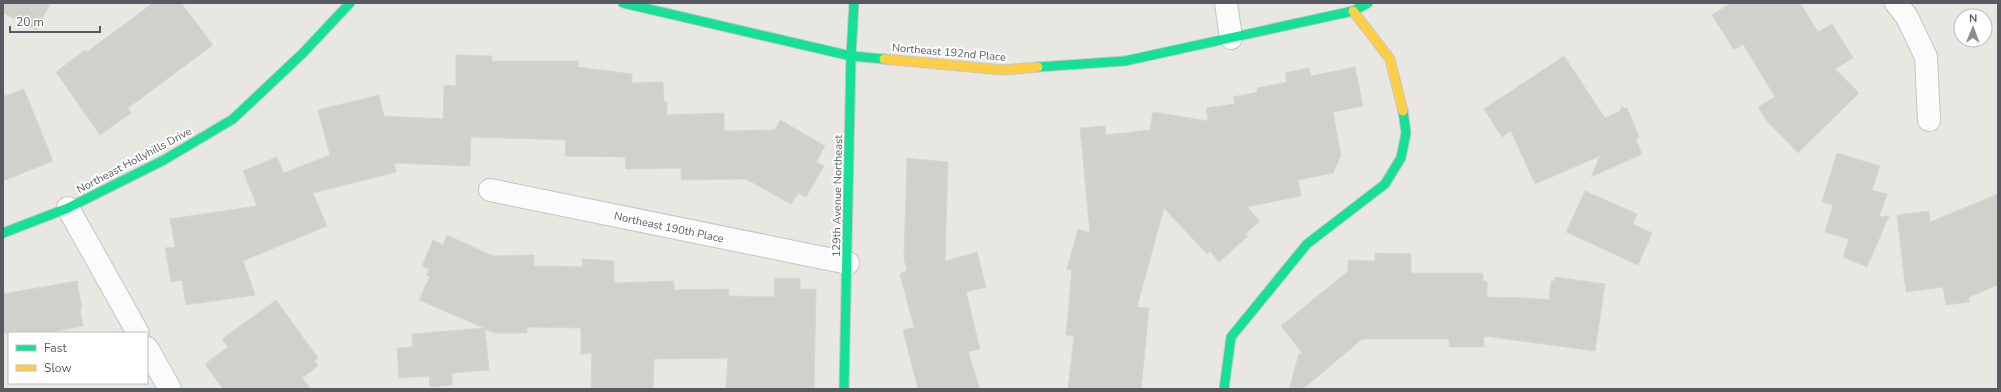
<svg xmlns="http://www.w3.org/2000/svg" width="2001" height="392" font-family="'Nunito Sans',sans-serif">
<rect width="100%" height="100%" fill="#e8e7e2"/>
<g fill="#d2d0cd" stroke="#d8d6d1">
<polygon points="3,3 50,3 37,30 3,13"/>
<polygon points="153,3 181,3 213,45 128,108 131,113 100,135 56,72 85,50 87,52"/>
<polygon points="1731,3 1800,3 1818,32 1832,24 1853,58 1835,69 1859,93 1798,153 1767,121 1758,107 1775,97 1743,44 1734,50 1712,15"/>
<polygon points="456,55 492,56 492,61 578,61 578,67 632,74 632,83 663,82 664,102 667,102 667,115 724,113 724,131 775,130 780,120 825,146 816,162 824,166 806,197 798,193 791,204 746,179 681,180 681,168 626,169 625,157 565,156 566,140 471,137 470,166 394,163 396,172 313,193 327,226 243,261 255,295 186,305 182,280 171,282 165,248 175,247 170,219 257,206 243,171 277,157 284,173 330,155 318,110 379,95 384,116 443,119 444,85 456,86"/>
<polygon points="1564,56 1605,118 1620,111 1622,106 1624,109 1627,108 1639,137 1636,139 1642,154 1591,177 1600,156 1535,184 1511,131 1502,137 1484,109"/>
<polygon points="1355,67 1363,106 1333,112 1341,156 1333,173 1298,180 1301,196 1247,207 1260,221 1245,234 1248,236 1219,262 1210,251 1207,254 1164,208 1137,307 1149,308 1141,389 1068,389 1074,336 1066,335 1072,270 1067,269 1078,229 1090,233 1080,128 1105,126 1106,135 1150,130 1153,112 1208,121 1206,108 1235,104 1233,97 1258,92 1257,88 1287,82 1285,73 1309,68 1311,76"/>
<polygon points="24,89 53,161 3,181 3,97"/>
<polygon points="1837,153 1880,166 1872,190 1887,194 1879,217 1889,216 1867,267 1843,257 1849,239 1825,232 1833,205 1822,202"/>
<polygon points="907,158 948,162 945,261 977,252 986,287 966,292 980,349 968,352 980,389 918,389 903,330 914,327 900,274 907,270 904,259"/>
<polygon points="1585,191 1637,214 1633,224 1652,233 1638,265 1566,232"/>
<polygon points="1998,194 1998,285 1969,297 1969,302 1946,305 1943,287 1906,292 1897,215 1929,211 1930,222"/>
<polygon points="447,235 493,256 534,255 534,266 583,267 582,259 614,261 614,283 674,281 674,290 729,289 729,296 774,297 775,278 800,278 800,289 816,289 814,389 726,389 728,358 654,359 653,389 591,389 592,353 581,354 581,328 527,327 527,333 494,333 485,329 489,370 452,373 452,385 430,387 429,376 399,378 397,348 413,347 412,334 484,328 419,300 430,276 426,275 429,269 422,266 433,240 443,245"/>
<polygon points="1375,253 1411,254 1411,273 1483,273 1483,281 1487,282 1487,297 1526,298 1549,300 1551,281 1554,281 1555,277 1605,284 1595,351 1484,336 1484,347 1449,347 1449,339 1362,339 1303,389 1289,389 1299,354 1303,354 1281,326 1348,271 1348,260 1375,261"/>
<polygon points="77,281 82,309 80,309 83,326 47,333 3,333 3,294"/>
<polygon points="276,300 318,358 314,361 318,366 302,378 311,389 223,389 205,364 228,347 222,339"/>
</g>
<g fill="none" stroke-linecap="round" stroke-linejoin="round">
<defs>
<g id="street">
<polyline points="1226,3 1231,38"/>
<polyline points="1896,3 1907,17 1926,57 1929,120"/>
<polyline points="490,190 848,263"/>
<polyline points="68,208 138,333"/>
<polyline points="147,348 170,389"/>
</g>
<g id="fast">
<polyline points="623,3 851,56 884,59"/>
<polyline points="1038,67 1125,61 1353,11 1368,3"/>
<polyline points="3,233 68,208 164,160 233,119 303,53 350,3"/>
<polyline points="844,389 851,56 854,3"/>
<polyline points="1224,389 1231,337 1307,244 1385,184 1401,158 1406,133 1403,111"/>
</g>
<g id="slow">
<polyline points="1353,11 1390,59 1403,111"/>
<polyline points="884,59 1003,70 1038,67"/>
</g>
</defs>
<use href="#street" stroke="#c4c5c4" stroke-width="24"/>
<use href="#fast" stroke="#c5c6c5" stroke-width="11"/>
<use href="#slow" stroke="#c5c6c5" stroke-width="11"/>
<use href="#street" stroke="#fcfbfb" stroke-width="22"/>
<use href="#fast" stroke="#16e098" stroke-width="9"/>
<use href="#slow" stroke="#ffcf43" stroke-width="9"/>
</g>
<g text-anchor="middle" stroke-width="4" stroke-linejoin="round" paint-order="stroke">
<g font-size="11" fill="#575b61" stroke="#fff">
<text transform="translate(949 52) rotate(5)" y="4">Northeast 192nd Place</text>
<text transform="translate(134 160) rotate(-28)" y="4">Northeast Hollyhills Drive</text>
<text transform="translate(837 196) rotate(-89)" y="4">129th Avenue Northeast</text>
<text transform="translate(669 227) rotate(12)" y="4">Northeast 190th Place</text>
</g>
</g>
<rect width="2001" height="392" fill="none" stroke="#575b61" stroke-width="8"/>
<rect x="8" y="332" width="140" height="52" fill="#ffffff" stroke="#bcbdc0"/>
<rect x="16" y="345" width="20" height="6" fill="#16e098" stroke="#bcbdc0"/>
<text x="44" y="352" font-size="12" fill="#575b61">Fast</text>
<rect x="16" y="365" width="20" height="6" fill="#ffcf43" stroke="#bcbdc0"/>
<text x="44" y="372" font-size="12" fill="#575b61">Slow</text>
<g transform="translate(1973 28) rotate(1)"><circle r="19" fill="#ffffff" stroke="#bcbdc0"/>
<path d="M0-3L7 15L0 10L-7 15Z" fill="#8a8c8e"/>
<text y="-6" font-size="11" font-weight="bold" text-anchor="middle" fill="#575b61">N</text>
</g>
<path d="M10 26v6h90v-6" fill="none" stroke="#575b61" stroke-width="2"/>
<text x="16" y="26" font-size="12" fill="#575b61" stroke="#ffffff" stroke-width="3" paint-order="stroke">20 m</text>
</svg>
